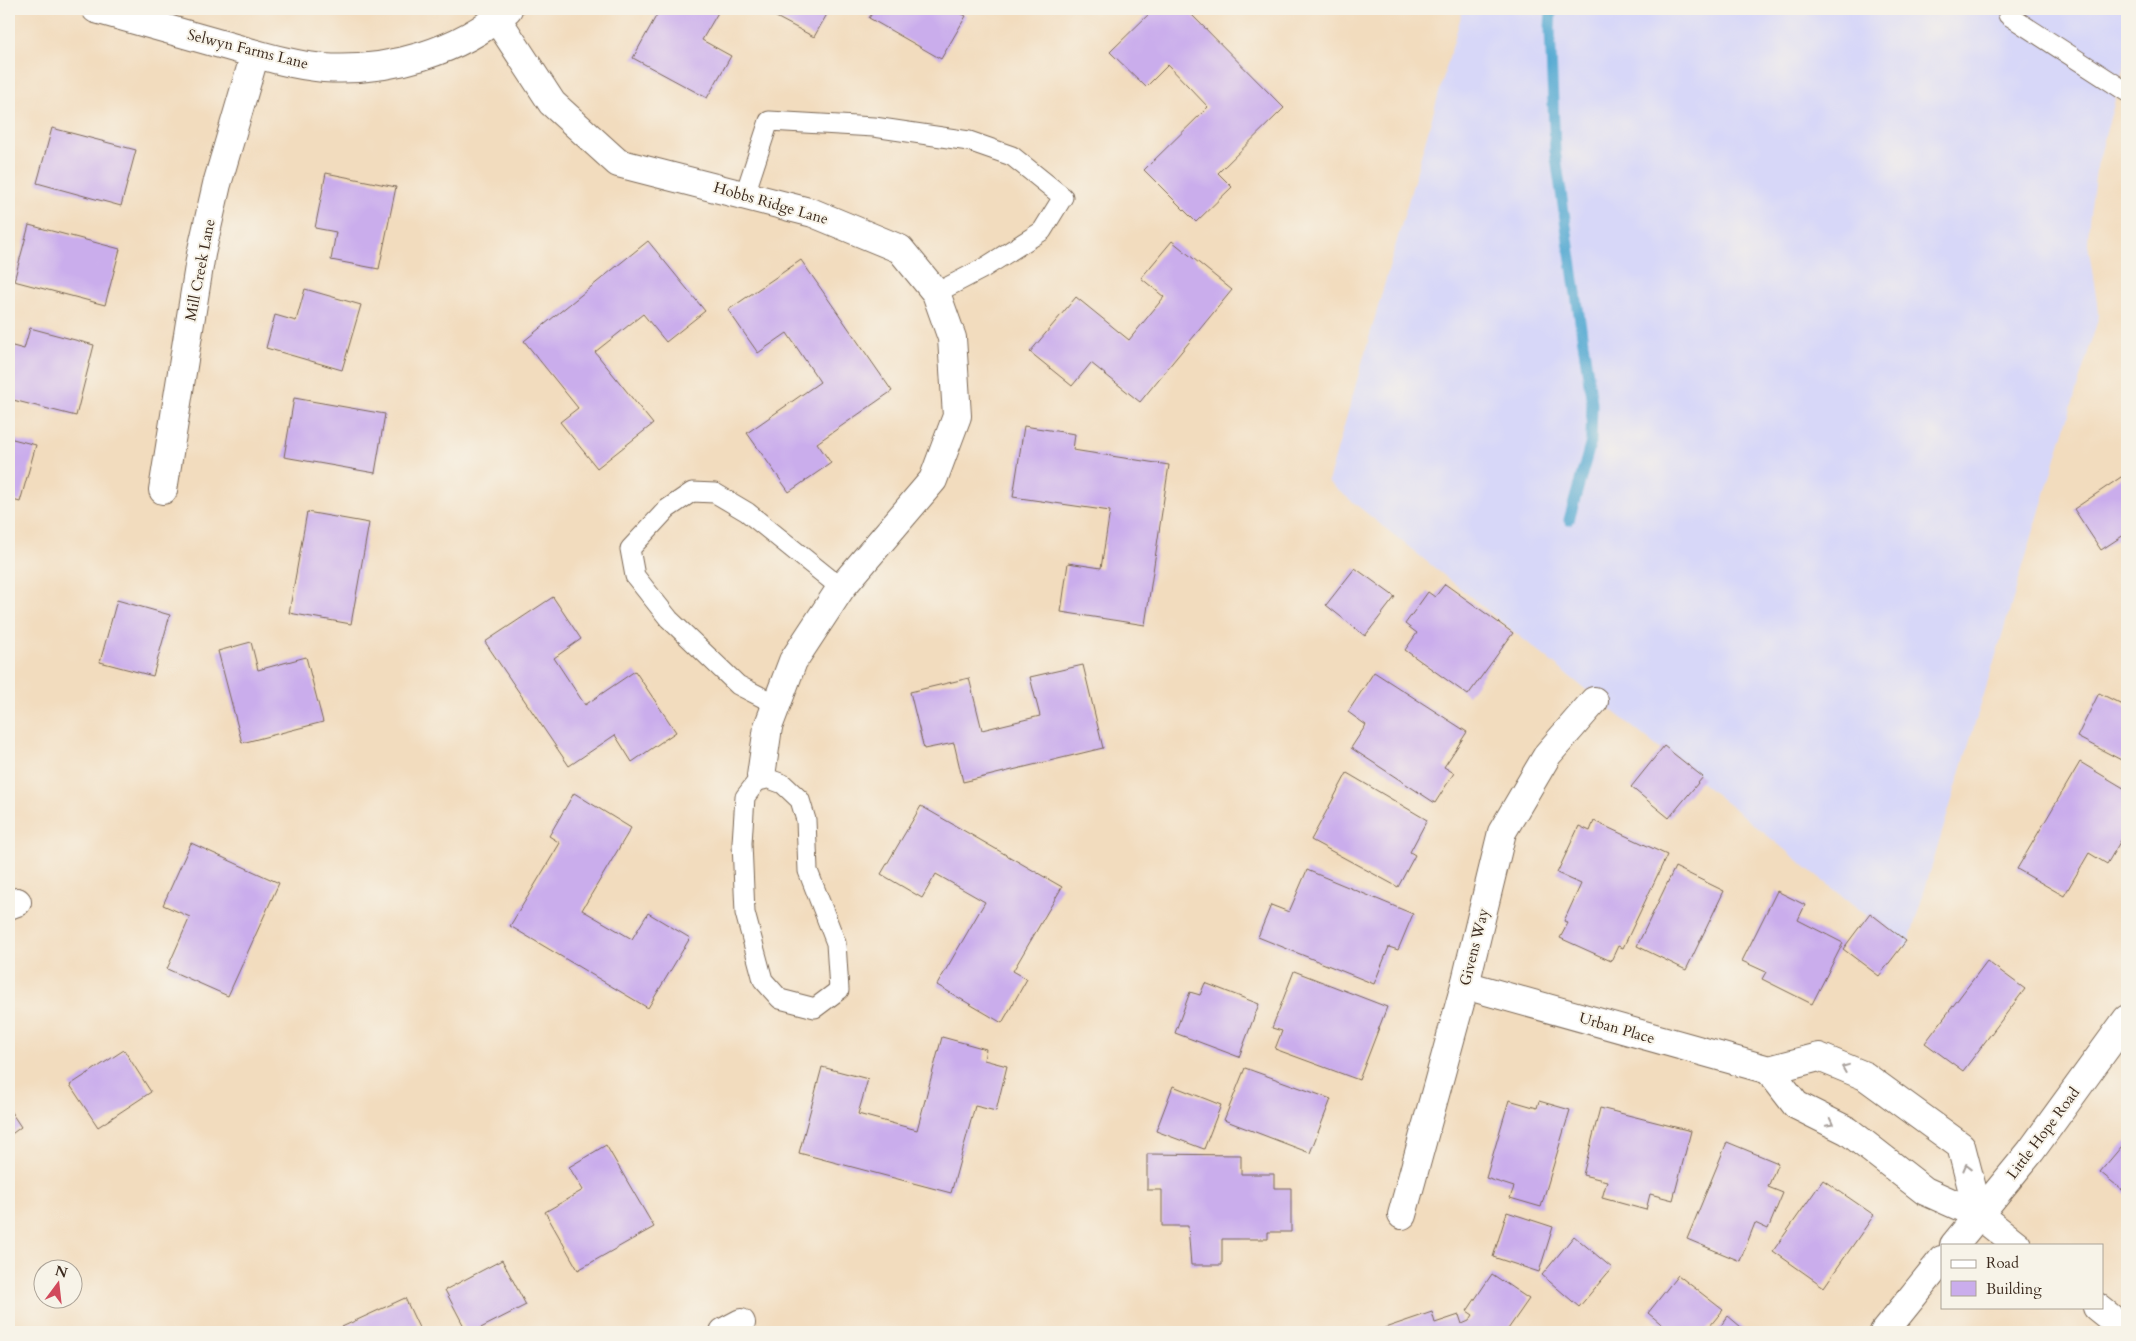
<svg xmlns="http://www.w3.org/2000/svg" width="2136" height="1341" font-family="Cardo,serif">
<rect width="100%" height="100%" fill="#f7f3e8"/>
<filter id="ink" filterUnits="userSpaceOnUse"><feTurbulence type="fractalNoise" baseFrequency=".02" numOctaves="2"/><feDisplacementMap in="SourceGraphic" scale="10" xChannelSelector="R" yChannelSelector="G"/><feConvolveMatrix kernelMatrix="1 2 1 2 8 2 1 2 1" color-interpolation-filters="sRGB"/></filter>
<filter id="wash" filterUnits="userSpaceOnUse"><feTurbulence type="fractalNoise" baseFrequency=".0096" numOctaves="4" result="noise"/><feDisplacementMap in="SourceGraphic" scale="20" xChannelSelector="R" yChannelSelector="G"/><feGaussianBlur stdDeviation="1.12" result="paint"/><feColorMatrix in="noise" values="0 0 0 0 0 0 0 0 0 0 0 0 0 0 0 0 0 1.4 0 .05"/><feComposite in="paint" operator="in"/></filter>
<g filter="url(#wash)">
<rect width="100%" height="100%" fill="#f2dcbe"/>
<polygon fill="#d7d7f8" points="1463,9 2127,9 2127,55 2096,170 2089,221 2088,244 2099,316 1907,948 1328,482"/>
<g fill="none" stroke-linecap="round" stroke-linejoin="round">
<polyline stroke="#58abd3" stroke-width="11" points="1551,9 1550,29 1555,151 1592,403 1591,442 1569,520"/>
</g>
<g id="blocks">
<g fill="#caadec">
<polygon points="660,9 720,9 702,40 731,56 707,98 633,58"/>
<polygon points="761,9 830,9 814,37"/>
<polygon points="875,9 953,9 966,16 941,59 869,18"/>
<polygon points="1154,9 1186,9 1284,108 1218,173 1232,187 1196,222 1144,170 1208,107 1168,65 1146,87 1110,52"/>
<polygon points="52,128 136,150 121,206 37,183"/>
<polygon points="326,173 396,187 379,269 331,260 336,232 315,228"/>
<polygon points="29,225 120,249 105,305 14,281"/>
<polygon points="648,241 705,311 666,342 643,314 595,352 653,424 597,468 560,422 578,408 524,341"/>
<polygon points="1172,241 1232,290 1140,402 1091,363 1072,386 1030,352 1076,297 1129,340 1164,297 1141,278"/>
<polygon points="801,260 892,391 817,443 831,463 789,492 747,433 820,382 787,333 758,353 728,310"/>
<polygon points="305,289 361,305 342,370 266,348 275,315 296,321"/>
<polygon points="30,328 94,345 76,416 9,399 9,345 24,349"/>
<polygon points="294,398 385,414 375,473 284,457"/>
<polygon points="1024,426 1075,434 1073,450 1169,465 1145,625 1061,612 1068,563 1101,568 1110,511 1013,497"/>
<polygon points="9,438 36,445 20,502 9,499"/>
<polygon points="2127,473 2127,533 2101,550 2074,509"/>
<polygon points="307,512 369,523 351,624 289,613"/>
<polygon points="1355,568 1395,597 1365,636 1326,605"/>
<polygon points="1445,584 1513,633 1468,695 1405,650 1417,633 1405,624 1428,592 1435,597"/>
<polygon points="553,597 581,639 554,658 585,705 635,671 676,732 632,762 615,735 569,766 485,642"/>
<polygon points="117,600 170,615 153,676 100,662"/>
<polygon points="251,642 258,670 306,657 323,722 242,743 218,651"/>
<polygon points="1083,665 1103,748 963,782 954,743 924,749 910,692 969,678 982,730 1040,716 1030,677"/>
<polygon points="1374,672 1467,732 1444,767 1454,773 1435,803 1351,748 1366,725 1348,712"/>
<polygon points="2099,693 2127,707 2127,763 2077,737"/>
<polygon points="1664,746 1703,777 1669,818 1631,787"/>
<polygon points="2080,762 2127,790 2127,830 2107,864 2089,853 2064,896 2017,869"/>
<polygon points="1347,773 1427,820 1410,852 1415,855 1398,887 1311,840"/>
<polygon points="574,793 631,828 582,910 632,939 648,913 690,938 648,1008 510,926 560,843 549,836"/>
<polygon points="921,806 1062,887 1013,971 1027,979 1002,1023 937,985 985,902 936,874 922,898 881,874"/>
<polygon points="1594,821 1667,855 1623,948 1618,946 1611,961 1560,938 1568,923 1564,921 1581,884 1557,873 1579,826 1590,831"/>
<polygon points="191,843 279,883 228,996 167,969 190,917 163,905"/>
<polygon points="1675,867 1724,891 1686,970 1637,946"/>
<polygon points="1307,870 1413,914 1398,950 1389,947 1374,984 1258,937 1271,905 1289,912"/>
<polygon points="1777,891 1805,905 1798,920 1843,943 1812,1004 1762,979 1766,972 1742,961"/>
<polygon points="1870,913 1906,941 1879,976 1843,949"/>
<polygon points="1987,961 2025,989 1963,1071 1925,1043"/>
<polygon points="1294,971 1387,1007 1359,1080 1275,1049 1282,1031 1272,1028"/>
<polygon points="1205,983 1259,1004 1239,1057 1175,1033 1190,992 1200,995"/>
<polygon points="942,1037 986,1049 984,1060 1007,1066 996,1111 975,1106 951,1193 799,1153 822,1067 868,1079 858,1114 917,1130"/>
<polygon points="124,1050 151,1092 98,1127 70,1085"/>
<polygon points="1245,1068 1331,1099 1310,1153 1224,1120"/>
<polygon points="1173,1086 1221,1105 1204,1149 1156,1131"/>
<polygon points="1509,1100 1537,1108 1539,1101 1570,1110 1541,1207 1510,1198 1514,1187 1486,1178"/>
<polygon points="1600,1108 1691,1131 1673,1200 1650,1194 1646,1210 1602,1198 1607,1181 1583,1175"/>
<polygon points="9,1109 21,1127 9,1136"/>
<polygon points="2127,1140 2127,1194 2100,1172"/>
<polygon points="1727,1142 1778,1163 1768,1187 1783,1193 1768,1229 1755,1223 1740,1261 1687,1239"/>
<polygon points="606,1145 654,1227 578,1270 545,1212 583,1190 569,1167"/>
<polygon points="1147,1154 1241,1155 1241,1174 1274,1174 1274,1188 1291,1188 1291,1232 1268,1232 1268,1239 1222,1239 1222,1265 1191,1265 1188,1226 1162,1226 1162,1190 1147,1190"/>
<polygon points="1823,1180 1874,1215 1824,1287 1773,1251"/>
<polygon points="1507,1212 1553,1227 1539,1272 1493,1257"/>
<polygon points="1574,1236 1612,1268 1579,1307 1542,1275"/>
<polygon points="502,1260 526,1305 473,1332 467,1332 445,1290"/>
<polygon points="1492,1274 1529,1299 1506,1332 1373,1332 1432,1312 1435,1323 1459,1315 1462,1324 1469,1321 1473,1315 1467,1311"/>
<polygon points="1678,1275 1723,1310 1705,1332 1671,1332 1648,1313"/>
<polygon points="405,1298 421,1332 331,1332"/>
<polygon points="1728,1316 1747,1332 1716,1332"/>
</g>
</g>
</g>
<g filter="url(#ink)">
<use href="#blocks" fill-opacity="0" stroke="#7b6856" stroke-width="1"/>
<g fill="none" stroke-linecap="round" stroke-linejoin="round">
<defs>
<g id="service">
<polyline points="2008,15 2127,92"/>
<polyline points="745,194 769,121 874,127 969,141 1012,156 1063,197 1042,231 982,269 936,293"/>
<polyline points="777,705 738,685 669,619 635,576 630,549 667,509 692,492 715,493 747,512 841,588"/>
<polygon points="761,776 783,784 800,800 806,820 808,871 836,943 839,990 815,1008 780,999 763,980 745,913 742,843 745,797"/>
</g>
<g id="minor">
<path d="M96 9C139 21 182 33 224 45 257 54 290 65 324 68 388 72 460 52 508 9"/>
<polyline points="497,19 552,103 618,163 813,213 900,249 936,293 952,338 957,416 933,480 841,588 793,661 768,727 761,776"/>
<polyline points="163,490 201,254 217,184 255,54"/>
<polyline points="9,905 17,902"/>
<polyline points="1465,985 1769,1070"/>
<polyline points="1402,1215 1465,985 1502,832 1548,754 1594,701"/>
<polyline points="1979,1215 1961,1146 1865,1076 1819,1057 1769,1070 1796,1105 1848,1131 1925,1191 1979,1215 2017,1245"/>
<polyline points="1954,1245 2031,1151 2127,1019"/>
<polyline points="2097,1307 2127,1331"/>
<polyline points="724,1332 741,1323"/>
<polyline points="1884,1332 1942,1260"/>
</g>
</defs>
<use href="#service" stroke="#7b6856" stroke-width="21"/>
<use href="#minor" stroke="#7b6856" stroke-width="30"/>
<use href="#service" stroke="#fff" stroke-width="19"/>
<use href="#minor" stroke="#fff" stroke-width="28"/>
</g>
<defs><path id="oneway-chevron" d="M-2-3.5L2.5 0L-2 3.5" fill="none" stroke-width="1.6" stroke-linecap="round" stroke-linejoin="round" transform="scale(1.25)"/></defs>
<g stroke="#a79f9a">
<use href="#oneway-chevron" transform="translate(1845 1068) rotate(-158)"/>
<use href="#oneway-chevron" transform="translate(1830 1123) rotate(27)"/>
<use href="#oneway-chevron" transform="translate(1967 1167) rotate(-104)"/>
</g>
</g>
<g text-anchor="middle" stroke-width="4" stroke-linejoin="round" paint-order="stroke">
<g font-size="15" fill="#3b2a1e" stroke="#f7f3e8">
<text transform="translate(248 49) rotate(14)" y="5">Selwyn Farms Lane</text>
<text transform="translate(771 203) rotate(16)" y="5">Hobbs Ridge Lane</text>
<text transform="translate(200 270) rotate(-79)" y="5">Mill Creek Lane</text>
<text transform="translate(1474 947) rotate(-76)" y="5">Givens Way</text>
<text transform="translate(1617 1028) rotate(16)" y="5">Urban Place</text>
<text transform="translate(2043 1133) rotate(-53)" y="5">Little Hope Road</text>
</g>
</g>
<rect width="2136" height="1341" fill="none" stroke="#f7f3e8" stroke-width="30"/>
<rect x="1941" y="1244" width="162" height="65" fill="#f7f3e8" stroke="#aca397"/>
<rect x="1951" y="1260" width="25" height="8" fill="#ffffff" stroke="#aca397"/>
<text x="1986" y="1268" font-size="15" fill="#3b2a1e">Road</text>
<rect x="1951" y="1281" width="25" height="15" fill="#caadec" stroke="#aca397"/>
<text x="1986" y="1294" font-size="15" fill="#3b2a1e">Building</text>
<g transform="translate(58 1284) rotate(15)"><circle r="24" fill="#f7f3e8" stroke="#aca397"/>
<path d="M0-4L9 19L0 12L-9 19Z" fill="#d1495b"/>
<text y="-8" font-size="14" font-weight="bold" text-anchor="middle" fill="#3b2a1e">N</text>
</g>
</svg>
